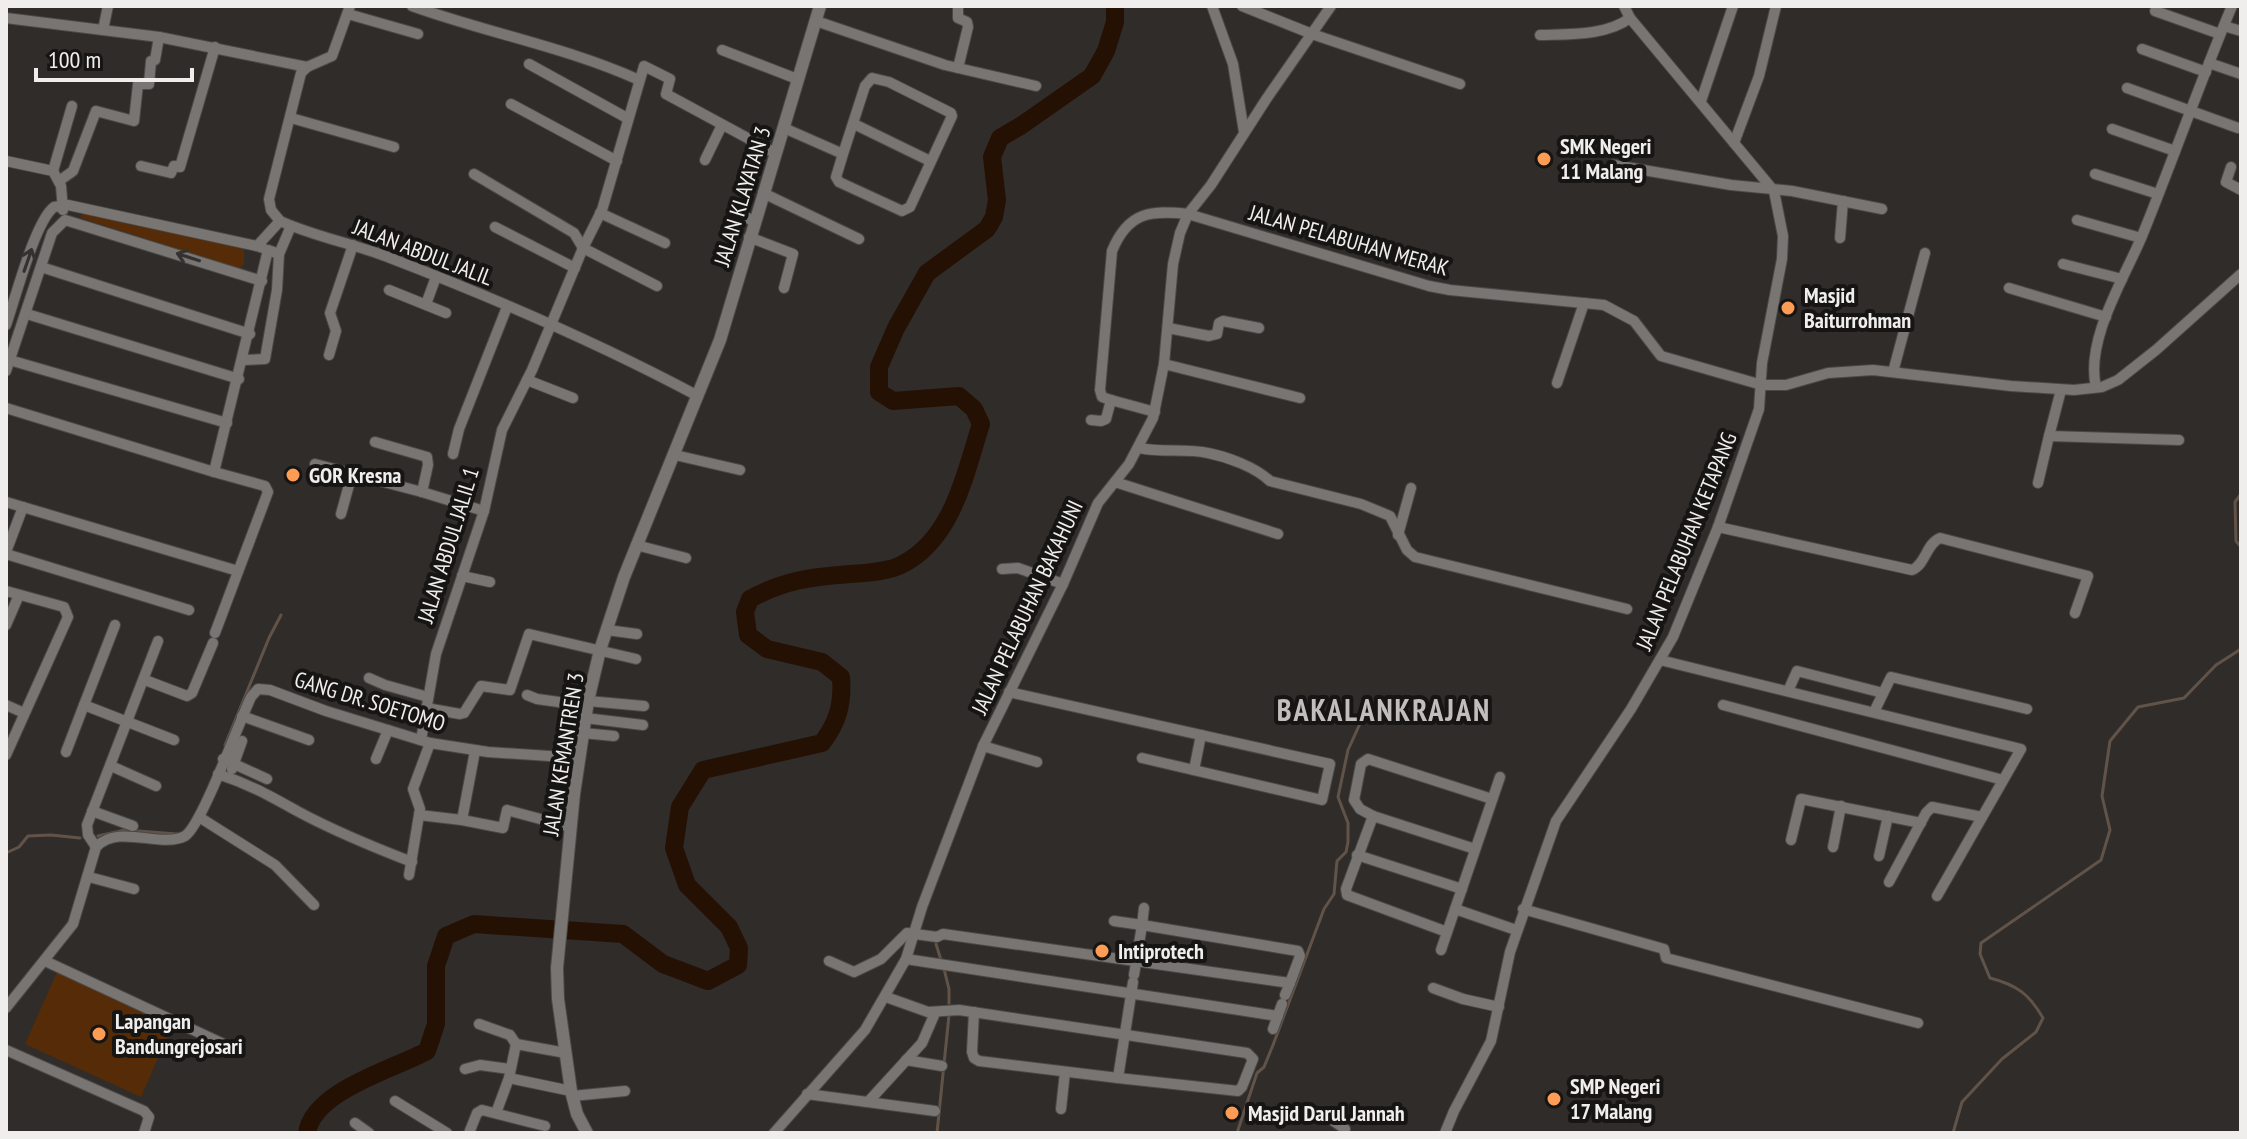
<svg xmlns="http://www.w3.org/2000/svg" width="2247" height="1139" font-family="'PT Sans Narrow',sans-serif">
<rect width="100%" height="100%" fill="#2f2c2a"/>
<g fill="#562b07">
<polygon points="82,214 240,246 244,249 244,264 240,268 235,267 84,219 80,218"/>
<polygon points="57,972 173,1024 141,1097 25,1044"/>
</g>
<g fill="none" stroke-linecap="round" stroke-linejoin="round">
<g stroke="#625349" stroke-width="3">
<polyline points="2241,494 2235,502 2236,541 2241,547"/>
<polyline points="225,745 269,638 281,615"/>
<polyline points="98,836 125,830 177,834"/>
<polyline points="6,853 19,847 28,836 51,835 80,838"/>
<polyline points="936,944 941,960"/>
<polyline points="944,969 949,989 949,1003"/>
<polyline points="937,1133 949,1015"/>
<polyline points="1237,1133 1257,1073 1264,1067 1273,1045 1324,909 1334,894 1337,861 1346,852 1348,842 1348,823 1338,797 1348,750 1363,717"/>
<path d="M1953 1133 1962 1102 2002 1059 2036 1032 2043 1018C2029 994 2017 985 1990 978L1980 954 1981 943 2101 860 2110 830 2102 796 2110 741 2138 707 2184 698 2216 665 2241 649"/>
</g>
<path stroke="#251103" stroke-width="18" d="M307 1133C313 1091 394 1069 427 1051L436 1024V966L446 936 474 924 623 934 663 964 708 981 738 965 739 948 729 927 687 885 674 848 680 807 703 770 822 743C838 722 843 704 841 677L822 662 767 649 748 635 745 612 750 599C785 580 811 577 850 574 865 573 889 572 903 564 953 538 965 474 981 424L974 409 959 396 893 401 879 392V367L896 328 927 273 987 229 994 217 997 200 992 157 1000 138 1022 125 1092 76 1106 51 1115 22V6"/>
<defs>
<g id="minor">
<path d="M412 6C487 33 566 47 639 80"/>
<polyline points="958,6 958,18 967,22 968,27 958,68"/>
<polyline points="1212,6 1233,64 1244,132"/>
<polyline points="1242,6 1312,34 1460,84"/>
<polyline points="2155,11 2220,34"/>
<polyline points="348,14 418,34"/>
<polyline points="6,18 159,37 307,67"/>
<polyline points="816,21 945,65 1036,86"/>
<polyline points="2224,26 2241,31"/>
<polyline points="103,30 108,6"/>
<path d="M1540 35C1569 34 1606 36 1630 18"/>
<polyline points="2142,49 2206,72"/>
<polyline points="722,50 792,77"/>
<polyline points="2209,63 2241,74"/>
<polyline points="529,64 627,118"/>
<path d="M307 67 301 73 269 199 271 210 280 221C313 236 350 243 385 256 492 297 597 342 698 396"/>
<polyline points="307,67 332,56 350,6"/>
<polyline points="2127,88 2238,128"/>
<polyline points="1701,101 1733,6"/>
<polyline points="511,104 617,161"/>
<polyline points="291,118 394,147"/>
<polyline points="854,124 930,161"/>
<polyline points="784,128 843,154 836,177 839,182 902,211 910,207 952,116 951,113 889,82 872,78 865,86 843,154"/>
<polyline points="2112,129 2175,151"/>
<polyline points="1734,143 1759,76 1776,6"/>
<polyline points="705,160 722,125"/>
<polyline points="6,161 53,171 61,186 63,210"/>
<polyline points="1614,165 1731,185 1792,191 1882,209"/>
<polyline points="141,166 171,173 174,166 180,167 215,47"/>
<polyline points="2231,167 2226,182 2241,190"/>
<polyline points="53,171 72,106"/>
<polyline points="474,174 574,233 583,248 657,286"/>
<polyline points="2095,174 2158,194"/>
<polyline points="59,181 73,171 96,111 134,121 138,84 149,84 151,61 155,60 159,37"/>
<polyline points="763,193 859,239"/>
<polyline points="600,213 665,243"/>
<polyline points="740,214 753,221"/>
<polyline points="2077,220 2141,238"/>
<polyline points="495,227 575,268"/>
<polyline points="749,237 793,254 784,288"/>
<polyline points="1840,238 1843,201"/>
<polyline points="263,248 257,246 280,221"/>
<polyline points="2063,264 2122,279"/>
<polyline points="41,267 250,334"/>
<polyline points="2009,288 2106,317"/>
<polyline points="389,290 446,313"/>
<polyline points="426,304 436,277"/>
<polyline points="27,314 239,379"/>
<path d="M6 325C15 300 35 221 54 207L68 205 257 246"/>
<polyline points="1168,328 1209,336 1217,334 1219,323 1223,321 1259,328"/>
<polyline points="329,355 336,331 330,313 353,245"/>
<polyline points="6,359 227,423"/>
<polyline points="243,360 265,359 277,290 279,254"/>
<polyline points="1164,364 1300,398"/>
<polyline points="6,371 52,233 65,220 262,281"/>
<polyline points="1893,372 1925,253"/>
<polyline points="527,380 573,398"/>
<polyline points="1557,383 1584,303"/>
<path d="M2096 387C2085 340 2124 279 2142 236 2173 160 2200 82 2232 6"/>
<polyline points="2061,390 2049,436 2179,440"/>
<path d="M1111 400 1102 397 1100 390 1112 251C1128 212 1150 210 1188 214L1429 286 1450 290 1604 305 1634 321 1661 356 1762 385H1786L1828 373 1873 370 2011 386 2074 390 2102 387 2118 380 2156 350 2241 274"/>
<polyline points="6,408 214,472 268,250 279,254 291,226"/>
<polyline points="1091,420 1101,421 1106,419 1111,400 1155,412"/>
<polyline points="375,442 427,457 428,465 422,492"/>
<path d="M1139 448C1163 453 1185 448 1208 453 1228 457 1255 467 1270 481L1361 504 1390 516 1407 550 1415 557 1627 609"/>
<polyline points="453,454 459,429 507,307"/>
<polyline points="675,455 740,470"/>
<polyline points="315,464 422,492 484,511"/>
<polyline points="214,472 265,486 268,492 215,633"/>
<polyline points="1115,482 1278,534"/>
<polyline points="2038,483 2049,436"/>
<polyline points="6,502 238,571"/>
<polyline points="341,514 352,474"/>
<path d="M1718 527 1912 570C1926 564 1926 544 1940 538L2088 576 2075 613"/>
<polyline points="1398,535 1411,488"/>
<polyline points="636,545 686,558"/>
<polyline points="6,552 23,507"/>
<polyline points="6,554 189,610"/>
<polyline points="1002,569 1018,568 1063,584"/>
<polyline points="462,576 490,582"/>
<polyline points="6,591 64,607 68,617 6,755"/>
<polyline points="6,625 19,595"/>
<polyline points="115,625 84,705 174,740"/>
<polyline points="607,630 637,634"/>
<polyline points="1660,660 2021,749 1937,896"/>
<polyline points="369,678 385,685 428,697"/>
<polyline points="145,680 187,696 192,693 213,643"/>
<polyline points="1788,691 1797,671 1883,693"/>
<polyline points="1009,692 1330,764 1322,800 1142,758"/>
<polyline points="527,695 537,699 588,706"/>
<polyline points="588,701 644,706"/>
<polyline points="6,705 24,713"/>
<polyline points="1723,705 2003,780"/>
<polyline points="426,708 460,714 464,713 481,686 510,690 529,634 636,659"/>
<polyline points="1874,712 1891,677 2027,709"/>
<polyline points="242,716 309,740"/>
<polyline points="585,718 643,725"/>
<polyline points="583,733 614,736"/>
<polyline points="421,740 436,654 484,511 502,430 532,370 583,248 602,210 644,66 670,79 666,94 775,153"/>
<polyline points="983,746 1037,762"/>
<polyline points="66,752 84,705"/>
<polyline points="223,759 267,779"/>
<polyline points="376,759 388,730"/>
<polyline points="111,766 156,786"/>
<polyline points="232,769 242,741"/>
<polyline points="1194,770 1201,735"/>
<path d="M218 774C249 784 270 796 297 811 334 831 373 847 412 862"/>
<polyline points="92,811 133,826"/>
<polyline points="419,815 462,820 503,828 507,810 570,827"/>
<polyline points="1373,816 1475,849"/>
<polyline points="199,817 275,865 314,905"/>
<polyline points="462,820 475,751"/>
<polyline points="1791,840 1801,799 1921,823"/>
<polyline points="96,847 88,835 87,825 158,641"/>
<polyline points="1833,847 1841,806"/>
<polyline points="1357,855 1462,889"/>
<polyline points="1879,856 1888,816"/>
<polyline points="409,875 420,809 413,789 430,743"/>
<polyline points="89,877 134,889"/>
<polyline points="1889,882 1926,813 1932,807 1982,817"/>
<polyline points="1455,909 1516,930"/>
<polyline points="1523,909 1664,949 1666,958 1918,1023"/>
<polyline points="1114,921 1142,925 1144,908"/>
<polyline points="1447,932 1347,895 1346,889 1373,816 1360,809 1354,800 1361,764 1368,759 1492,799"/>
<polyline points="1441,950 1500,777"/>
<polyline points="906,959 1278,1016"/>
<polyline points="45,961 230,1047"/>
<polyline points="829,961 854,972 881,959 907,933 937,937 943,934 1290,983 1285,995"/>
<polyline points="1134,975 1142,925 1298,951 1300,956 1290,983"/>
<polyline points="1433,988 1463,999 1499,1007"/>
<polyline points="886,997 928,1012 959,1010 1247,1053 1253,1059 1242,1087 1238,1091 1118,1078"/>
<path d="M6 1008 73 924 96 847C119 823 160 849 185 836 202 825 239 722 251 697L258 689 270 690 326 711 430 743 488 752 579 758"/>
<polyline points="974,1012 972,1052 974,1058 979,1061 1118,1078 1133,982"/>
<polyline points="479,1024 510,1035 516,1044"/>
<polyline points="1273,1029 1282,1004"/>
<polyline points="6,1050 144,1111 149,1117 144,1133"/>
<polyline points="906,1060 942,1066"/>
<polyline points="465,1069 480,1065 510,1069"/>
<polyline points="509,1078 571,1091"/>
<polyline points="807,1094 935,1111"/>
<polyline points="572,1096 625,1091"/>
<polyline points="395,1101 447,1133"/>
<polyline points="868,1102 922,1043 935,1013"/>
<polyline points="1061,1109 1065,1072"/>
<polyline points="496,1113 509,1078 516,1044 566,1053"/>
<polyline points="1322,1113 1345,1129 1344,1133"/>
<polyline points="355,1123 369,1133"/>
<polyline points="469,1133 477,1113 482,1110 545,1126"/>
<polyline points="774,1133 865,1030 906,959 922,907 983,746 1063,584 1098,503 1129,464 1153,418 1164,364 1173,264 1180,233 1188,214 1211,185 1267,98 1331,6"/>
<polyline points="1445,1133 1454,1111 1491,1041 1510,952 1556,821 1631,709 1673,637 1718,527 1759,409 1762,363 1782,259 1783,236 1774,191 1630,18 1624,6"/>
</g>
<polyline id="tertiary" points="587,1133 577,1114 571,1091 558,999 557,968 574,794 588,701 600,650 624,577 720,340 820,6"/>
</defs>
<use href="#minor" stroke="#4b4947" stroke-width="12"/>
<use href="#tertiary" stroke="#4b4947" stroke-width="14"/>
<use href="#minor" stroke="#787572" stroke-width="10"/>
<use href="#tertiary" stroke="#787572" stroke-width="12"/>
</g>
<defs><path id="oneway-shaft" d="M-6 0H5M1.5-3L5.5 0L1.5 3" fill="none" stroke-width="1.6" stroke-linecap="round" stroke-linejoin="round" transform="scale(2)"/></defs>
<g stroke="#333230">
<use href="#oneway-shaft" transform="translate(188 257) rotate(-162)"/>
<use href="#oneway-shaft" transform="translate(28 260) rotate(-71)"/>
</g>
<g fill="#fd9c55" stroke="#161514" stroke-width="3">
<circle cx="1544" cy="159" r="8"/>
<circle cx="1788" cy="308" r="8"/>
<circle cx="293" cy="475" r="8"/>
<circle cx="1102" cy="951" r="8"/>
<circle cx="99" cy="1034" r="8"/>
<circle cx="1554" cy="1099" r="8"/>
<circle cx="1232" cy="1113" r="8"/>
</g>
<g text-anchor="middle" stroke-width="8" stroke-linejoin="round" paint-order="stroke">
<g font-size="22" font-weight="bold" fill="#f0eeed" stroke="#161514" text-anchor="start">
<text x="1560" y="154">SMK Negeri<tspan x="1560" dy="25">11 Malang</tspan></text>
<text x="1804" y="303">Masjid<tspan x="1804" dy="25">Baiturrohman</tspan></text>
<text x="309" y="483">GOR Kresna</text>
<text x="1118" y="959">Intiprotech</text>
<text x="115" y="1029">Lapangan<tspan x="115" dy="25">Bandungrejosari</tspan></text>
<text x="1570" y="1094">SMP Negeri<tspan x="1570" dy="25">17 Malang</tspan></text>
<text x="1248" y="1121">Masjid Darul Jannah</text>
</g>
<g font-size="22" fill="#f0eeed" stroke="#161514">
<text transform="translate(742 196) rotate(-73)" y="8">JALAN KLAYATAN 3</text>
<text transform="translate(1349 240) rotate(16)" y="8">JALAN PELABUHAN MERAK</text>
<text transform="translate(423 252) rotate(21)" y="8">JALAN ABDUL JALIL</text>
<text transform="translate(1686 541) rotate(-68)" y="8">JALAN PELABUHAN KETAPANG</text>
<text transform="translate(448 545) rotate(-73)" y="8">JALAN ABDUL JALIL 1</text>
<text transform="translate(1027 607) rotate(-65)" y="8">JALAN PELABUHAN BAKAHUNI</text>
<text transform="translate(370 701) rotate(17)" y="8">GANG DR. SOETOMO</text>
<text transform="translate(563 754) rotate(-81)" y="8">JALAN KEMANTREN 3</text>
</g>
<g font-size="30" font-weight="bold" letter-spacing="2" fill="#c2bebb" stroke="#161514">
<text x="1384" y="721">BAKALANKRAJAN</text>
</g>
</g>
<rect width="2247" height="1139" fill="none" stroke="#f0eeed" stroke-width="16"/>
<path d="M36 68v12h156v-12" fill="none" stroke="#f0eeed" stroke-width="4"/>
<text x="48" y="68" font-size="24" fill="#f0eeed" stroke="#161514" stroke-width="6" paint-order="stroke">100 m</text>
</svg>
